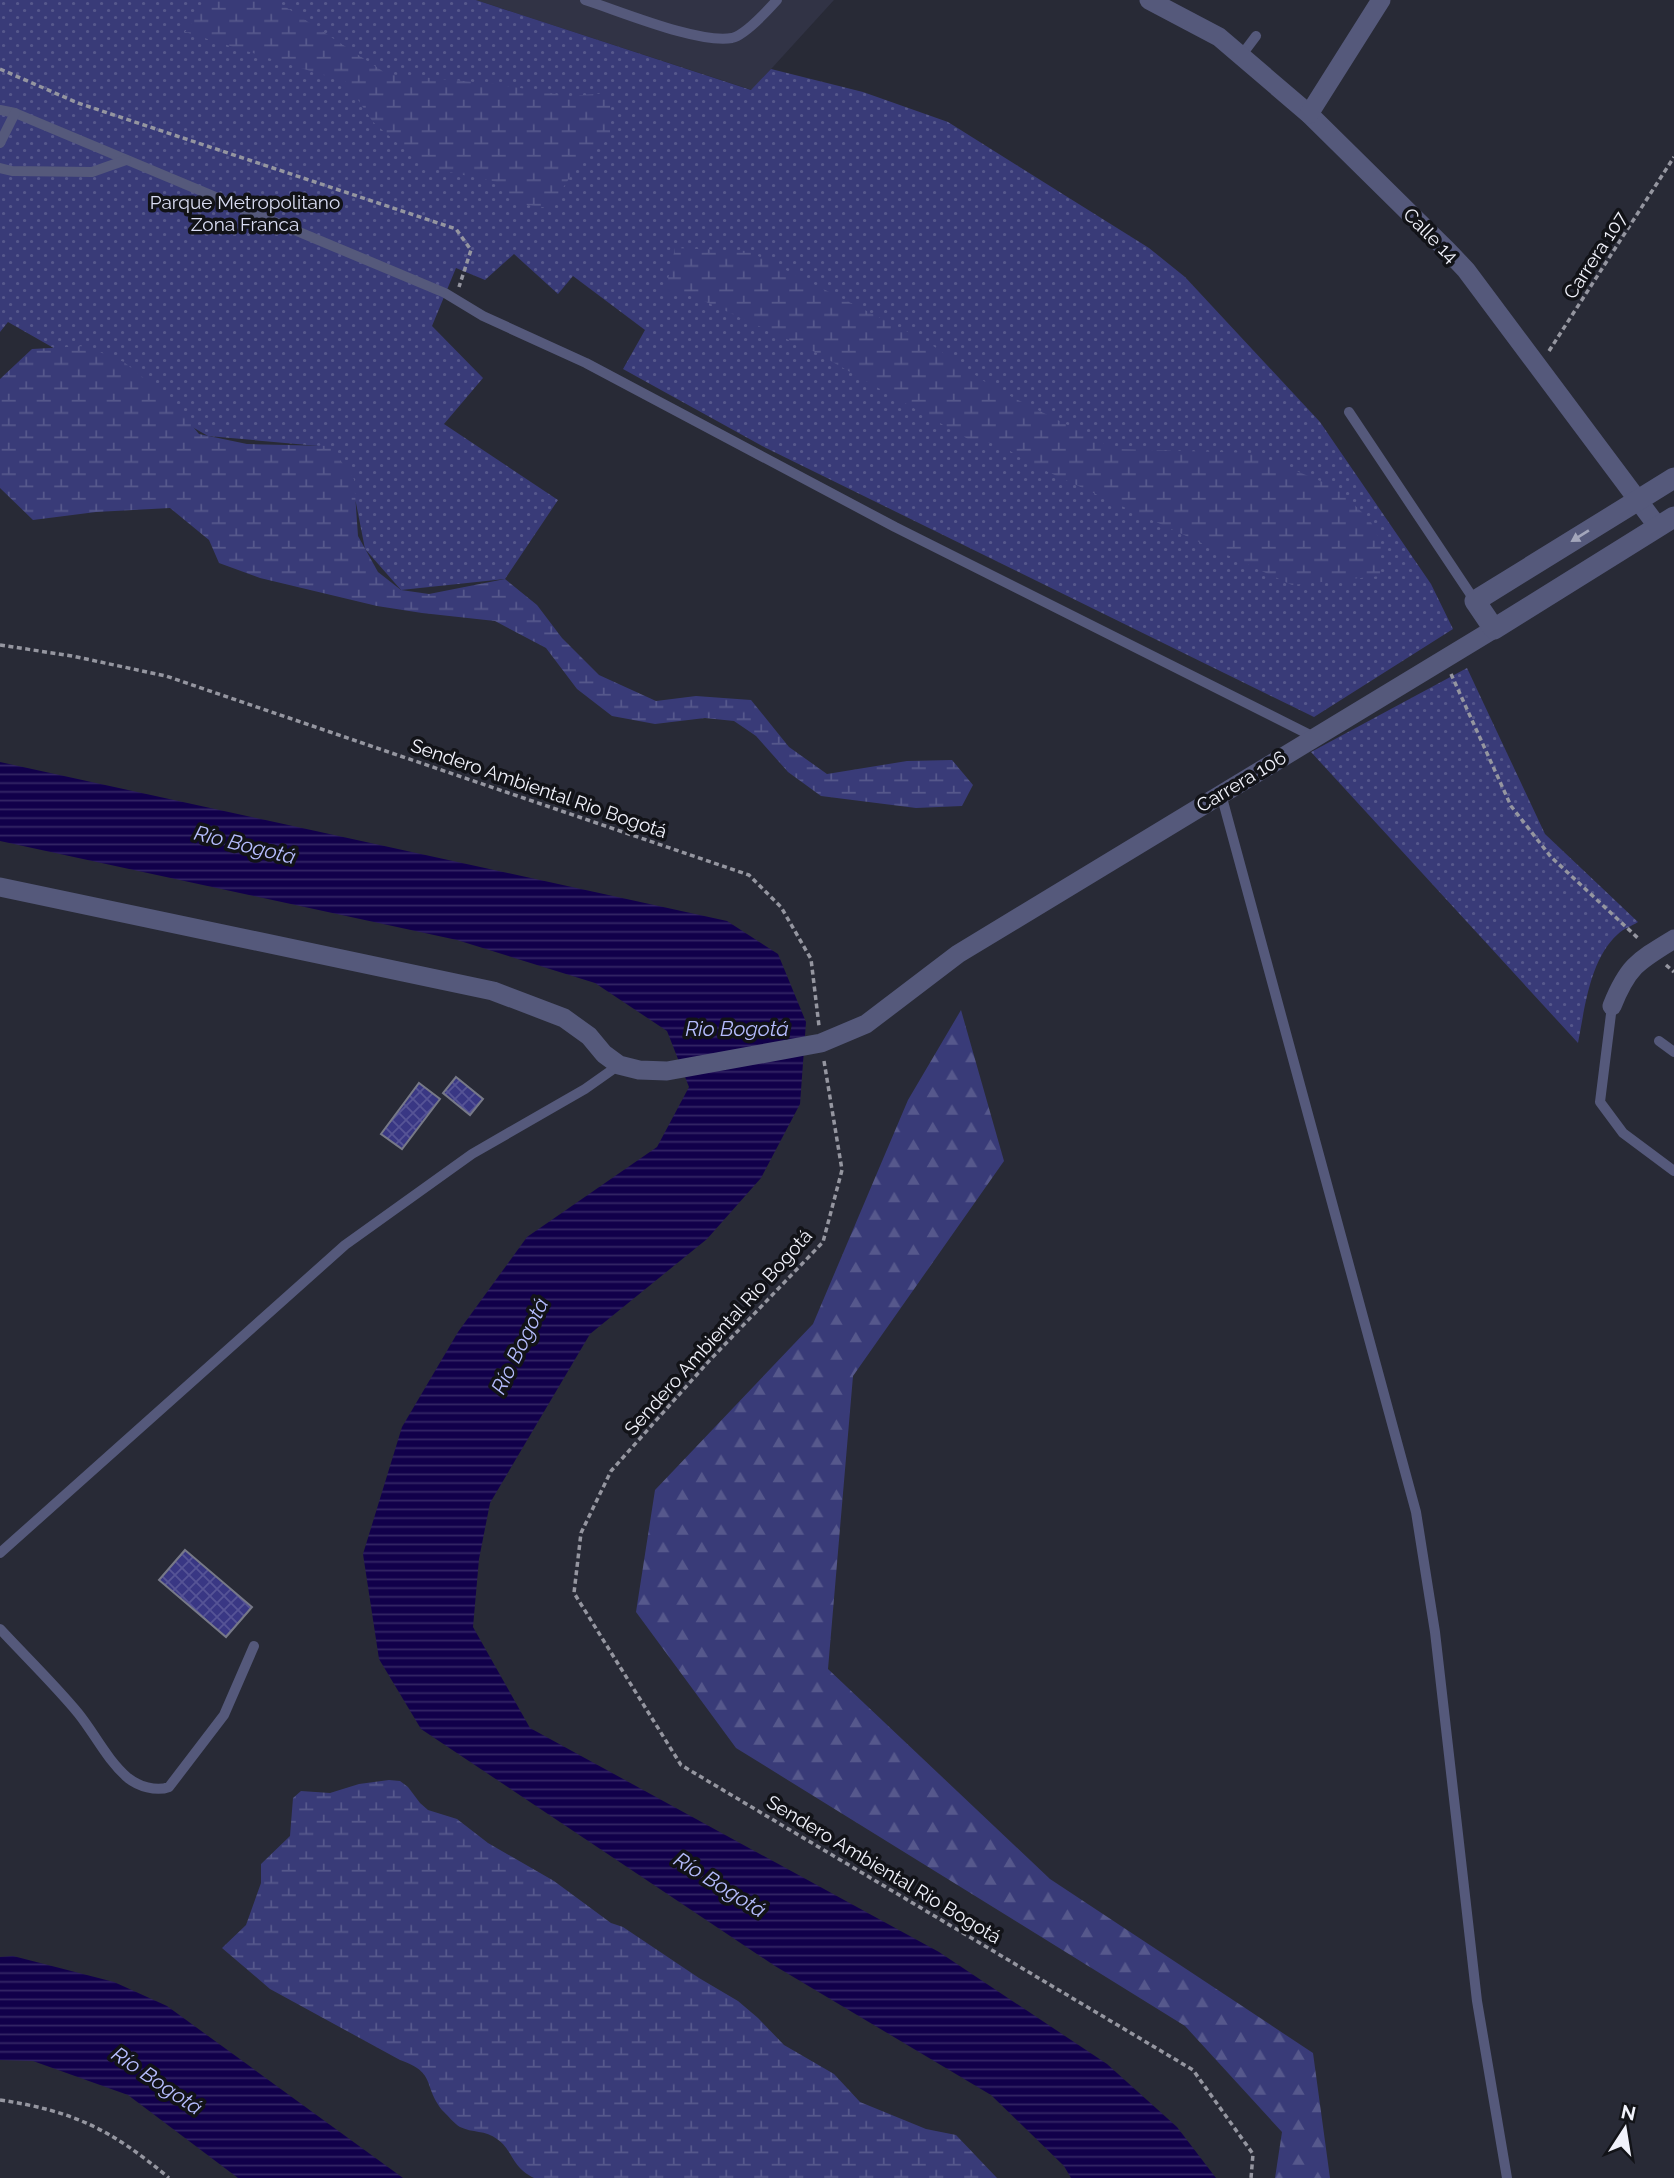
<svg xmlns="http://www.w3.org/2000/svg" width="1674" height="2178" font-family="Raleway,sans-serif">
<defs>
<pattern id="grass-dots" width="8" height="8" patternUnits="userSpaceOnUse" patternTransform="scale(1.75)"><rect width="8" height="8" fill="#393b78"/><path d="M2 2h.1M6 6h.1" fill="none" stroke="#56588c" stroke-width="1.8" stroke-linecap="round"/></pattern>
<pattern id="forest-firs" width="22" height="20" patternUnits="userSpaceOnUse" patternTransform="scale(1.75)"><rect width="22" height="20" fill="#393b78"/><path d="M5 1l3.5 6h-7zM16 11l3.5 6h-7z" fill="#56588c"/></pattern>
<pattern id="wetland-marsh" width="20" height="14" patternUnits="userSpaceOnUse" patternTransform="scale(1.75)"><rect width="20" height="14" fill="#393b78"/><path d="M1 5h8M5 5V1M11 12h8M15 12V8" fill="none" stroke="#56588c"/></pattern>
<pattern id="water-rules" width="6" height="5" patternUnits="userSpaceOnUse" patternTransform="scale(1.75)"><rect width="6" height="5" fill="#11004a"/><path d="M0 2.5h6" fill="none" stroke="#342665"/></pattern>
<pattern id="building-cross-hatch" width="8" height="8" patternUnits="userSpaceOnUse" patternTransform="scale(1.75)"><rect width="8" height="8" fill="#393784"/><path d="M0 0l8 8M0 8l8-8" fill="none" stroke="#565496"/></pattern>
</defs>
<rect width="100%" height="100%" fill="#282a36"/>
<polygon fill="#313345" points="476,0 834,0 752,90"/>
<g fill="url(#grass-dots)">
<polygon points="0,0 476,0 751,90 771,69 863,92 948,122 1149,248 1185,277 1320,422 1431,584 1453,629 1314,717 766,448 623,369 645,330 573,276 558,294 514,254 485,280 456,268 432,326 483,378 444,424 558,500 505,579 401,590 365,549 356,503 330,447 208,436 8,322 0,332"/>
<path d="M1467 668 1545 834 1638 922C1632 926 1623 929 1618 934 1590 959 1585 1007 1578 1043L1311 752Z"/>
</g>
<polygon fill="url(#forest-firs)" points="961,1010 1004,1161 853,1376 828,1669 1050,1879 1313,2053 1330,2178 1275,2178 1282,2132 1185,2026 736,1748 636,1612 655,1490 813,1324 908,1100"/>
<g fill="url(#wetland-marsh)">
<polygon points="208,0 275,0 387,74 495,84 569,96 610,93 610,138 582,160 549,208 520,204 497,182 425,167 373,122 346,82 185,32"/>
<polygon points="675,248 748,251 926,341 994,388 1115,449 1253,453 1337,488 1370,520 1381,543 1380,576 1292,585 1031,464 999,444 968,439 815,352 691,295 665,293"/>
<polygon points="85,346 124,362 172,401 199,434 247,444 330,446 354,479 358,536 378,572 401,590 429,594 505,579 537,605 562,638 599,675 656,701 696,696 751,700 789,747 827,774 907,761 952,760 973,785 962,806 916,808 821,796 788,772 756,736 734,721 705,718 655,724 612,716 577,689 546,648 495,621 422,613 377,606 260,578 219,563 209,540 170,508 96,512 33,520 0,488 0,379 32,349"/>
<path d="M389 1780 400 1781 408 1787 420 1803 428 1810 457 1819 488 1843 554 1881 611 1923 623 1927 699 1978 738 2001 758 2018 784 2045 834 2074 860 2102 926 2129 956 2135 997 2178H534C510 2166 514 2151 497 2139 486 2130 472 2133 460 2127 455 2124 448 2116 444 2112 422 2087 438 2073 400 2060L270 1989 222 1948 246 1925 261 1883V1864L290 1836 293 1798 301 1791 330 1793 359 1784Z"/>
</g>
<g fill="url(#water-rules)">
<polygon points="0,762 727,921 778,954 806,1022 800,1104 761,1178 707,1239 590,1334 490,1503 479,1559 473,1627 530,1728 939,1952 1107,2064 1177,2127 1216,2178 1071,2178 1064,2166 991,2095 775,1966 421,1729 379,1659 363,1554 402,1427 458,1332 527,1237 657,1147 689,1087 667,1031 595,983 457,940 0,841"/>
<polygon points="13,1956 114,1982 167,2006 403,2178 238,2178 128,2095 33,2061 0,2060 0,1957"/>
</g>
<g fill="url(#building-cross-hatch)" stroke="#777988" stroke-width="2">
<polygon points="456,1077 483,1099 470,1115 443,1093"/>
<polygon points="419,1083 440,1099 402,1149 381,1134"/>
<polygon points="185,1550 252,1607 226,1637 159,1580"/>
</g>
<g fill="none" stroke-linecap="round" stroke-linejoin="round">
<g stroke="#9596a0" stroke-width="3.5" stroke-dasharray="5 3.5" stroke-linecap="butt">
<polyline points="0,69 78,103 456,229 471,250 459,287"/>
<polyline points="1549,351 1674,157"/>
<polyline points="0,645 72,656 166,676 749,875 781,907 811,959 819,1026"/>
<polyline points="1451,674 1511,806 1551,857 1640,940"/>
<polyline points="1666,965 1674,972"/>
<polyline points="824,1061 842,1170 823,1242 709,1361 611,1471 581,1533 574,1593 681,1765 1193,2070 1253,2154 1251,2178"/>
<path d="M0 2100C74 2111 112 2130 169 2178"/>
</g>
<g stroke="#55597b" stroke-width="10">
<path d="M585 0C620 11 698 44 732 38 745 35 768 10 777 0"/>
<polyline points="1241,56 1256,36"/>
<polyline points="0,110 15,113 445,293 483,316 586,363 895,527 1314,737"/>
<polyline points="0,143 15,113"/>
<polyline points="0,168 12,171 92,172 126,160"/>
<polyline points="1349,412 1475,601"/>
<polyline points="1221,794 1416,1512 1435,1632 1477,2001 1507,2178"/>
<polyline points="1612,1006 1600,1102 1623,1133 1674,1171"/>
<polyline points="1659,1041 1674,1052"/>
<polyline points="0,1553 345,1245 472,1154 585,1089 619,1065"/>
<path d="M0 1629C26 1657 54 1684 78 1713 95 1734 107 1760 128 1778 138 1786 156 1792 169 1787L224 1715 254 1646"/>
</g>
<g stroke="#55597b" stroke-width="19">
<polyline points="1149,0 1219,37 1309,114 1448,251 1466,270 1658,527"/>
<polyline points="1309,114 1381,0"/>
<polyline points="0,887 493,991 564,1018 589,1036 604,1054 619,1065 639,1070 667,1071 821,1043 866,1024 958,954 1494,629"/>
<path d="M1612 1006C1628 966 1638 961 1674 939"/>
</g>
<polyline stroke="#55597b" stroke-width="21" points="1674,478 1475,601 1494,629 1674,517"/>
</g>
<defs><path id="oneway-solid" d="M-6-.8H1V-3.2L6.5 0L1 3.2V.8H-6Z" transform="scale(1.75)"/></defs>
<use fill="#a3a6bb" href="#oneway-solid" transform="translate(1580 536) rotate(148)"/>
<g text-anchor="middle" stroke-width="7" stroke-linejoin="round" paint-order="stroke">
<g font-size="19" fill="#daddf3" stroke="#121318">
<text x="245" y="209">Parque Metropolitano<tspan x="245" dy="22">Zona Franca</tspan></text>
</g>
<g font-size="19" fill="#f1f2fb" stroke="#121318">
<text transform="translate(1431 235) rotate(45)" y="7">Calle 14</text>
<text transform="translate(1595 255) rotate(-57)" y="7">Carrera 107</text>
<text transform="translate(1241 781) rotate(-31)" y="7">Carrera 106</text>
<text transform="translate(539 788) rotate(19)" y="7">Sendero Ambiental Rio Bogotá</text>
<text transform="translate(718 1332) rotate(-48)" y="7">Sendero Ambiental Rio Bogotá</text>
<text transform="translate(884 1869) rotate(31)" y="7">Sendero Ambiental Rio Bogotá</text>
</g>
<g font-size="21" font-style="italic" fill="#b5bcfd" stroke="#121318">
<text transform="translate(245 845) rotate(14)" y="7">Río Bogotá</text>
<text x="737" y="1036">Rio Bogotá</text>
<text transform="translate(520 1346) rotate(-64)" y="7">Río Bogotá</text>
<text transform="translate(720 1885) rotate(32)" y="7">Río Bogotá</text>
<text transform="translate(157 2081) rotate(34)" y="7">Río Bogotá</text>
</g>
</g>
<g transform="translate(1625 2129) rotate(12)" stroke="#121318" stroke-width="5" paint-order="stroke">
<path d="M0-5L12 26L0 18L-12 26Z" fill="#f1f2fb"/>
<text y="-10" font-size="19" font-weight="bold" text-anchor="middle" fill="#f1f2fb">N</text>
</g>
</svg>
